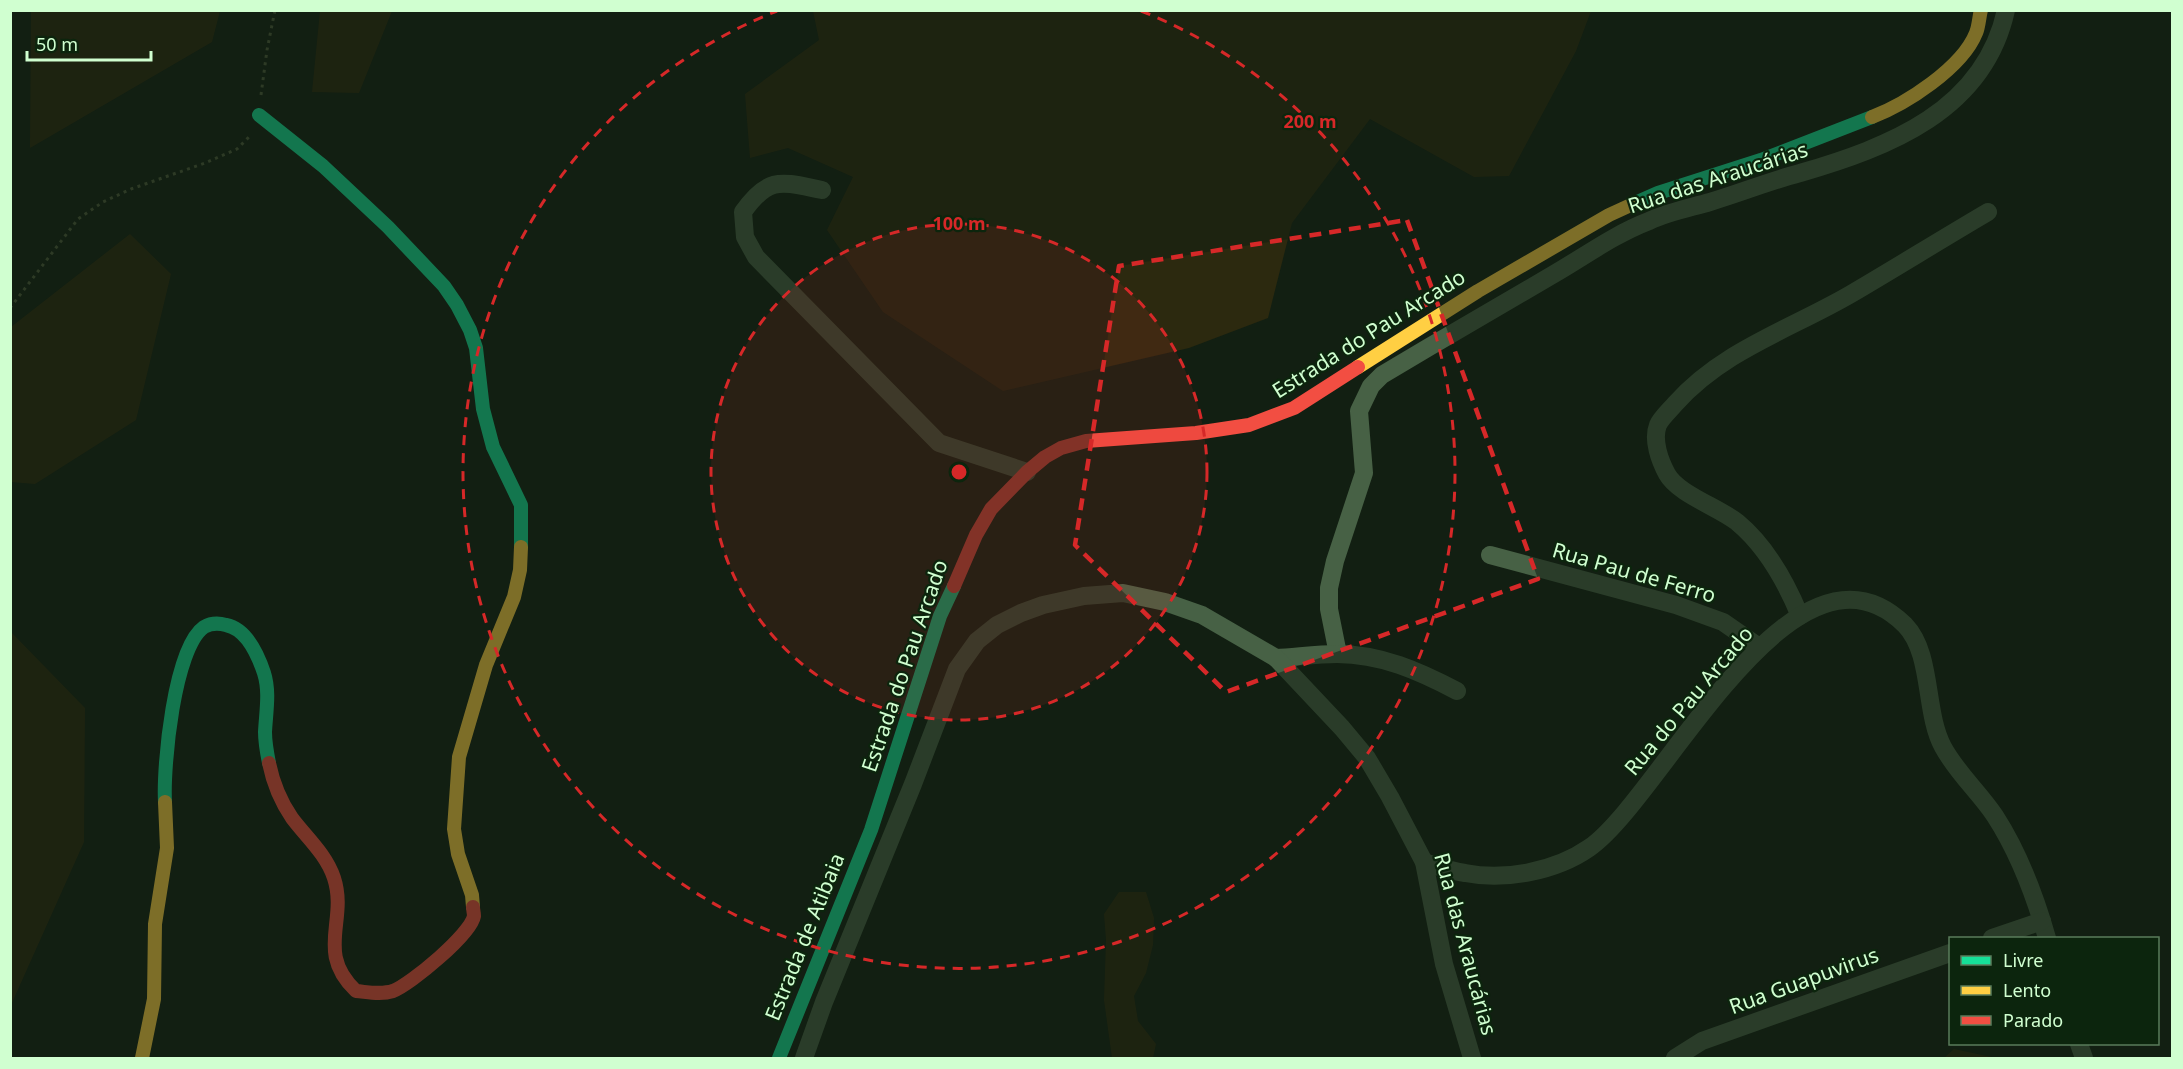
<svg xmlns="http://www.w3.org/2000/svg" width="2183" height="1069" font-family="'Noto Sans',sans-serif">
<rect width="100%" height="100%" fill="#121f12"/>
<g fill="#2c290f">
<polygon points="31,11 31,10 220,11 212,42 30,148"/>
<polygon points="320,11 392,11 359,93 312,92"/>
<polygon points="813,11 813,10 1591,11 1576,51 1509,176 1474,177 1370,119 1292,223 1268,318 1189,348 1003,391 883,312 827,230 853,177 788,148 750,158 745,94 819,40"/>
<polygon points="130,234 171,274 136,420 35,484 11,482 11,327"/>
<polygon points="11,632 85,708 84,842 11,1005"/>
<polygon points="1119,892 1146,892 1154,918 1153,945 1146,973 1134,996 1138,1021 1156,1044 1153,1058 1112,1058 1104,1000 1106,940 1104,914"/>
<polygon points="1954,1049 1996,1058 1944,1058"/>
</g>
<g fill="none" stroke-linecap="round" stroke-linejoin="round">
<g stroke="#4e5b3d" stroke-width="3" stroke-dasharray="3 4.5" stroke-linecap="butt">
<polyline points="261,95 267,50 275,10"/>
<polyline points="10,308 78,219 103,202 131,189 205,163 237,149 251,135"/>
</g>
<g stroke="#476145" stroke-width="18">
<path d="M822 190C782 182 769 175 743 212L745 237 756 257 939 443 1027 472"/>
<polyline points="1490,555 1676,605 1723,622 1759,647"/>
<path d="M1800 616C1786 582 1766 546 1737 522 1718 507 1678 494 1667 474 1660 461 1652 440 1658 425 1661 418 1670 410 1675 404 1723 350 1791 329 1851 294 1897 267 1942 239 1988 212"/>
<path d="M1338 654 1329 609V588L1335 561 1364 473 1359 411 1371 386 1382 375C1439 341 1496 308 1554 274 1585 256 1615 234 1649 221 1668 212 1689 208 1710 202 1740 193 1770 181 1800 173 1889 147 1984 111 2006 10"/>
<path d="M1276 658C1296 657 1317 654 1337 654 1381 654 1419 671 1457 691"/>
<path d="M1424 862C1437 866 1451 871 1465 873 1505 881 1556 871 1589 848 1662 798 1793 515 1905 625 1933 654 1924 712 1943 747 1957 773 1979 792 1995 816 2019 853 2035 896 2047 938"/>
<polyline points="1992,938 2042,921"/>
<polyline points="2079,1044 2084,1058"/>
<polyline points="804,1058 824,1002 913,784 957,669 977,641 997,625 1021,613 1043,605 1084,596 1123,593 1165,602 1202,615 1276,658 1342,728 1367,758 1390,797 1424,862 1444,964 1472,1058"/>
<polyline points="1675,1058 1702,1041 1950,953"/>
</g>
<g stroke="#16e098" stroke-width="14">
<polyline points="259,115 323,166 388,227 444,286 457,305 470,330 476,348 483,409 493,447 521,505 521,547"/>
<polyline points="1633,204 1658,193 1761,160 1872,117"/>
<path d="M165 802C163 766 174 648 204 627 211 623 219 623 226 625 247 629 258 655 264 673 270 692 266 712 265 732 265 742 267 753 269 763"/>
<polyline points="779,1058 871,830 940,616 954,586"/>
</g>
<g stroke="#ffcf43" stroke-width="14">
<path d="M1872 117C1906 104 1962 68 1976 33 1979 26 1979 17 1981 10"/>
<polyline points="1358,367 1478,291 1609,215 1633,204"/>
<polyline points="473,907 472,895 458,854 454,829 459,757 486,665 514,597 520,570 521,547"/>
<polyline points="142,1058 154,999 155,924 167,848 165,802"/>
</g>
<g stroke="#f24e42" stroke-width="14">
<polyline points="954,586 976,535 991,509 1027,472 1045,457 1061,448 1086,441 1196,433 1249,425 1294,408 1358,367"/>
<path d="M269 763C273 783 281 802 292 818 307 838 326 854 334 878 348 921 315 952 356 991 368 992 381 995 393 991 411 984 471 934 474 916 474 913 473 910 473 907"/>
</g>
</g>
<path d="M0 0H2183V1069H0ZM1407 220 1538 579 1226 692 1075 545 1119 266Z" fill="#121f12" fill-opacity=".55" fill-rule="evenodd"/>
<path fill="none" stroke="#d62828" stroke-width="4.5" stroke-dasharray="12 8" stroke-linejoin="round" d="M1407 220 1538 579 1226 692 1075 545 1119 266Z"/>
<circle cx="959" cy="472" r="248" fill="#d62828" fill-opacity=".12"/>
<g fill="none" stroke="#d62828" stroke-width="3" stroke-dasharray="10 8">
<circle cx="959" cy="472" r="248"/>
<path d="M1141 11A496 496 0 1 1 777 11"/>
</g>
<g text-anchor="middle" stroke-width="4.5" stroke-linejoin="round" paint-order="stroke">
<g font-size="21" fill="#d0ffd0" stroke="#0c250d">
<text transform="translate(1718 178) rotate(-18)" y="7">Rua das Araucárias</text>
<text transform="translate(1369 334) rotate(-32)" y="7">Estrada do Pau Arcado</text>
<text transform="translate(1634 573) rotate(16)" y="7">Rua Pau de Ferro</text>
<text transform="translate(905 666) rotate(-71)" y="7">Estrada do Pau Arcado</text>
<text transform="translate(1689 701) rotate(-50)" y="7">Rua do Pau Arcado</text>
<text transform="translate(805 937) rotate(-68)" y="7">Estrada de Atibaia</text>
<text transform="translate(1465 944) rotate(75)" y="7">Rua das Araucárias</text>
<text transform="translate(1804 981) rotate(-20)" y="7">Rua Guapuvirus</text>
</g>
</g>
<circle cx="959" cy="472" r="9" fill="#d62828" stroke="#0c250d" stroke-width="3"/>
<g font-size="18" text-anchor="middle" font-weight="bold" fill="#d62828" stroke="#0c250d" stroke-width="4.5" stroke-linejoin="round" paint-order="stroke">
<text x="1310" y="128">200 m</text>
<text x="959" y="230">100 m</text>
</g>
<rect width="2183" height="1069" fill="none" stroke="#d0ffd0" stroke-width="24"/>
<rect x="1949" y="937" width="210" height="108" fill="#0c250d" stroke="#5a7c5b" stroke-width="1.5"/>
<rect x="1961" y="956" width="30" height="9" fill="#16e098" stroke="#5a7c5b" stroke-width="1.5"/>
<text x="2003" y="967" font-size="18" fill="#d0ffd0">Livre</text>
<rect x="1961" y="986" width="30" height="9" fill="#ffcf43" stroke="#5a7c5b" stroke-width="1.5"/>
<text x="2003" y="997" font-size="18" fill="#d0ffd0">Lento</text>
<rect x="1961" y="1016" width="30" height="9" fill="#f24e42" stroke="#5a7c5b" stroke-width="1.5"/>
<text x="2003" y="1027" font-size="18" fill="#d0ffd0">Parado</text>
<path d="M27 51v9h124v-9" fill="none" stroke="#d0ffd0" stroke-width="3"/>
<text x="36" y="51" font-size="18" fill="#d0ffd0" stroke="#0c250d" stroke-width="4.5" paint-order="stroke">50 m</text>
</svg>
